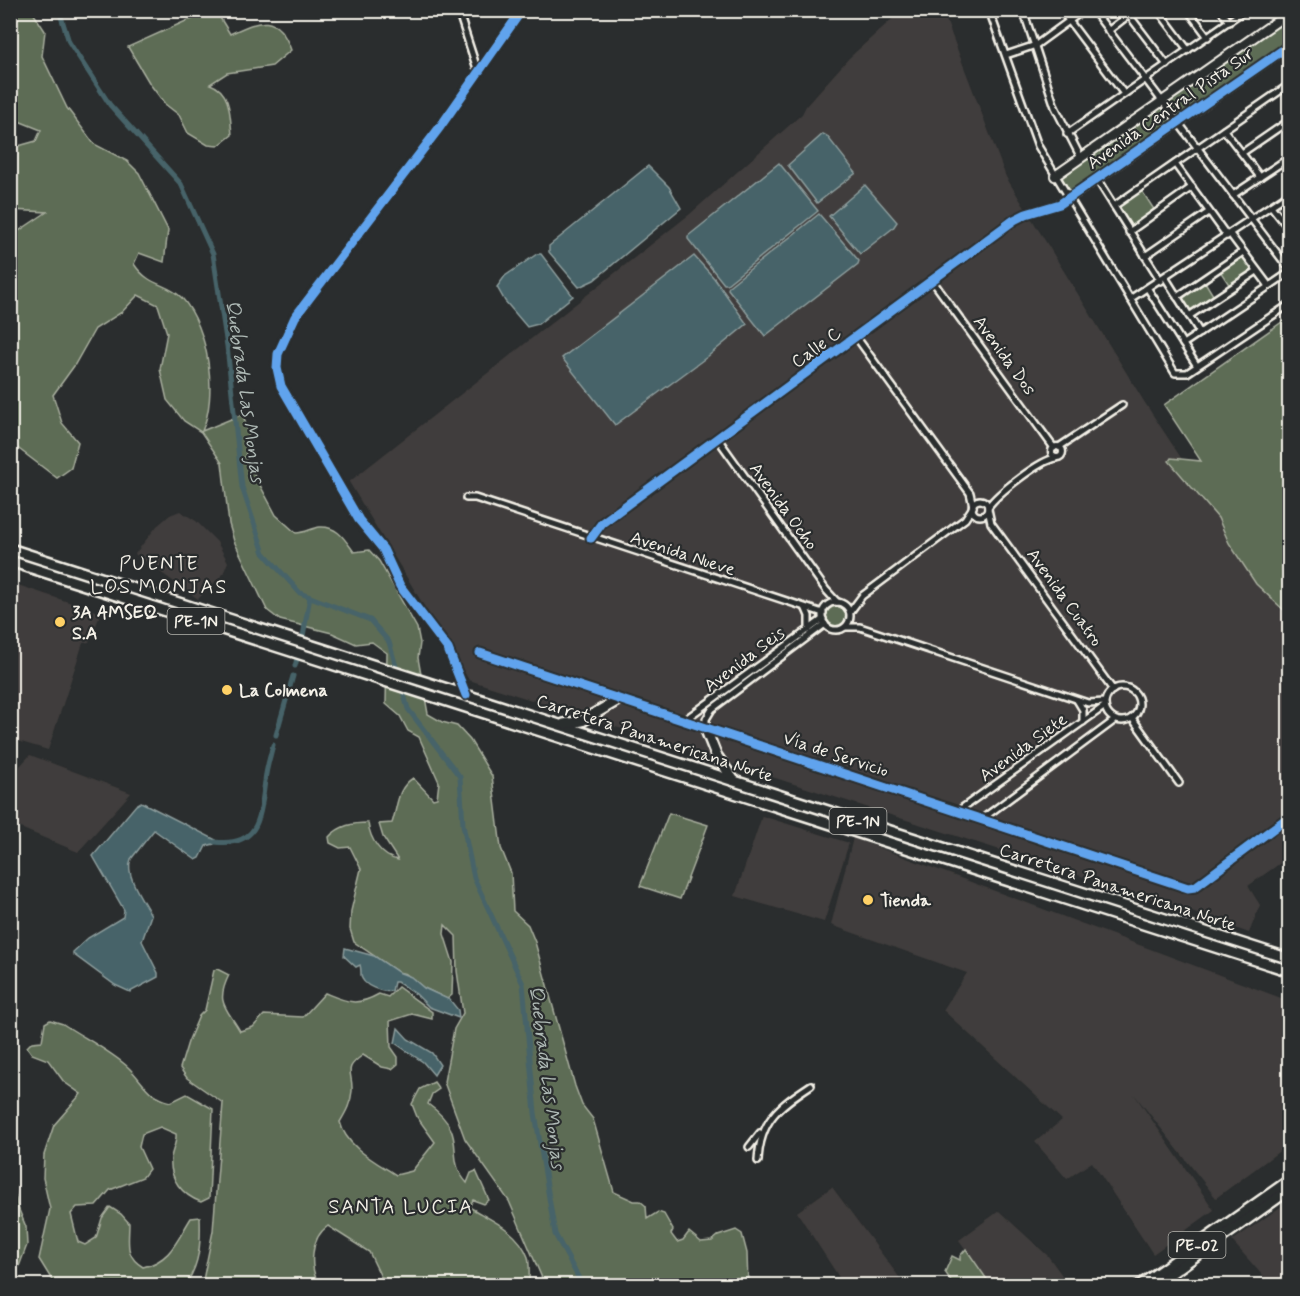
<svg xmlns="http://www.w3.org/2000/svg" width="1300" height="1296" font-family="Mynerve,sans-serif">
<rect width="100%" height="100%" fill="#2a2d2e"/>
<filter id="ink" filterUnits="userSpaceOnUse"><feTurbulence type="fractalNoise" baseFrequency=".0167" numOctaves="2"/><feDisplacementMap in="SourceGraphic" scale="12" xChannelSelector="R" yChannelSelector="G"/><feConvolveMatrix kernelMatrix="1 2 1 2 8 2 1 2 1" color-interpolation-filters="sRGB"/></filter>
<g filter="url(#ink)">
<g fill="#403d3c">
<polygon points="901,11 943,12 1006,177 1145,403 1289,622 1289,857 1248,886 1260,905 1249,933 1181,908 469,680 349,482 690,214 802,114 806,106 849,58"/>
<polygon points="180,511 196,521 217,542 228,562 223,574 198,599 135,554 157,526 170,515"/>
<polygon points="15,584 101,613 89,642 83,643 48,750 11,739 10,599"/>
<polygon points="30,755 131,793 78,852 11,824 11,776"/>
<polygon points="762,816 849,843 824,922 735,896"/>
<polygon points="853,838 1289,1001 1289,1144 1216,1198 1134,1094 1214,1210 1153,1254 1092,1162 1067,1179 1035,1142 1062,1120 943,1010 967,973 831,925"/>
<polygon points="832,1187 905,1285 844,1285 797,1212"/>
<polygon points="1289,1201 1289,1285 1271,1285 1232,1241"/>
<polygon points="999,1211 1048,1256 1069,1285 991,1285 959,1240"/>
</g>
<g fill="#5d6c55" stroke="#a8ae9e" stroke-width="1.5">
<path d="M11 11H32L45 31 42 56 67 108 94 144 127 161 139 173 168 230 164 262 139 253 134 264C149 287 168 283 182 298 209 328 218 396 202 431L243 414 250 440 245 457 276 515 296 533C305 533 312 528 320 527 338 526 345 540 354 552L369 550 379 561 417 628 420 643 418 658 428 714 442 722 457 726 470 740 492 776 501 848 511 873 513 911 528 925 535 942 575 1086 582 1105 593 1119 614 1192 634 1201H640L646 1206 647 1219 658 1212 664 1214 673 1230 671 1234 677 1242 683 1240 689 1232 701 1242 712 1241 718 1236 736 1230 742 1234 747 1253 748 1285H545L509 1201 465 1139 444 1082 454 1029 463 1013 457 971 456 936 445 925 444 934 453 962 452 995 447 999 424 988 406 974 398 972 354 942 350 929 351 911 361 869 350 847 340 848 330 843 329 837C340 825 353 823 368 823 370 839 381 857 398 860L383 837 379 824 392 823C398 806 396 789 413 778L433 799 437 798 439 782 419 737 408 731 400 716 386 704 387 653 372 642 356 644 332 633 280 620 267 610 234 541 229 524 222 463 201 432 184 421 167 400 160 369 167 333 158 305 138 295 122 312 95 329 74 366 53 395 62 423 78 442 71 468 57 478 11 443 10 237 47 212 11 210V148L36 141 41 130 11 118Z"/>
<path d="M216 11 230 34C258 21 277 11 291 50L272 66 227 73 210 84C231 91 230 115 232 135L218 146 208 145 188 133 179 115 165 104 150 84 128 47 186 21Z"/>
<polygon points="1282,19 1289,19 1289,42 1177,117 1168,101"/>
<polygon points="1161,105 1173,122 1073,192 1067,191 1059,180 1060,174"/>
<polygon points="1142,191 1155,211 1132,227 1128,226 1118,206"/>
<polygon points="1244,254 1256,272 1232,289 1220,271"/>
<polygon points="1205,282 1216,300 1188,318 1178,300"/>
<polygon points="1289,317 1289,615 1256,584 1229,543 1218,518 1169,461 1171,458 1201,461 1164,405"/>
<circle cx="836" cy="616" r="11"/>
<polygon points="669,813 708,825 680,899 640,886"/>
<path d="M217 969 229 975C215 1003 226 1007 240 1031L253 1027 264 1015 303 1017 325 993C347 1002 356 1007 379 994L388 997 398 987 432 1012V1019L412 1014 390 1021 391 1047 398 1057V1064L392 1069 382 1067 363 1055C342 1070 353 1071 352 1091 351 1103 346 1112 340 1122 346 1147 376 1162 396 1175L412 1171 435 1142 417 1117 412 1104 420 1089 434 1082 439 1089 432 1094 428 1104C472 1136 442 1155 467 1183L471 1173 476 1171 489 1200 484 1204 473 1200 469 1207C491 1220 518 1230 528 1257 530 1265 529 1277 529 1285L422 1286 414 1281C402 1283 393 1281 381 1277L369 1252 328 1226C310 1238 309 1267 319 1285H202L213 1231 223 1103 187 1078 180 1068 188 1042 199 1016 205 1010 214 970Z"/>
<path d="M50 1020 63 1024C84 1038 111 1051 129 1068 145 1084 147 1096 171 1102L187 1094 213 1109 209 1198 201 1202C182 1195 169 1179 171 1158 172 1150 177 1143 176 1134L160 1127 142 1134 139 1147 149 1169 143 1177 110 1190 96 1206 77 1207 71 1214 78 1242 85 1245 96 1238 102 1218 110 1207 121 1214 129 1223C129 1242 124 1256 143 1267 171 1261 177 1240 191 1218L200 1217C201 1242 200 1265 185 1285H55L39 1259 50 1209 43 1178 44 1155 54 1125 81 1094 64 1082 48 1060 32 1054 27 1047 32 1042 42 1041 45 1023Z"/>
<polygon points="10,1167 17,1205 26,1227 27,1245 18,1269 11,1277"/>
<polygon points="966,1249 988,1281 990,1285 954,1285 945,1272 952,1256 960,1260 960,1256"/>
</g>
<g fill="#466469" stroke="#8c9c9c" stroke-width="1.5">
<polygon points="823,134 827,136 856,173 817,203 788,165"/>
<polygon points="779,163 818,211 727,284 724,284 688,239 688,236"/>
<polygon points="648,166 669,187 681,208 594,280 579,287 549,252 549,246"/>
<polygon points="865,185 897,222 893,228 860,254 829,216"/>
<polygon points="819,214 859,261 858,264 765,336 728,289 729,286"/>
<polygon points="537,254 541,254 573,296 538,324 527,327 505,301 497,287 505,276"/>
<polygon points="694,256 714,278 747,324 707,357 615,425 562,358"/>
<path d="M141 802 216 840 214 844 206 846 200 858 196 860 154 830 131 859C124 875 144 902 151 915L142 941 158 973V977L130 992 115 985 73 954V952L88 938 123 917 124 910 93 856 136 805Z"/>
<path d="M345 948 374 956 398 972 411 977 424 988 450 1000 458 1010 459 1018 429 1007 416 994 397 982H394L392 991C383 993 362 986 361 975 361 972 361 968 360 965L356 967 344 956Z"/>
<polygon points="398,1028 408,1039 432,1053 440,1065 434,1075 423,1062 395,1043"/>
</g>
<g fill="none" stroke-linecap="round" stroke-linejoin="round">
<g stroke="#466469" stroke-width="5">
<polyline points="59,10 69,42 110,105 181,184 213,254 227,346 242,487 264,553 300,593 370,620 389,642 408,709 460,777 463,825 474,878 523,984 535,1113 555,1234 583,1286"/>
<polyline points="303,636 310,597"/>
<polyline points="295,666 297,659"/>
<polyline points="276,735 293,676"/>
<path d="M215 842C260 847 260 817 265 781 266 769 270 757 273 745"/>
</g>
<defs>
<g id="street">
<polyline points="458,10 478,72"/>
<polyline points="989,10 1038,146 1175,373 1187,373 1290,304"/>
<polyline points="1023,10 1055,107 1081,158"/>
<polyline points="1061,10 1124,94"/>
<polyline points="1093,10 1290,270"/>
<polyline points="1158,10 1188,50"/>
<polyline points="1188,10 1208,37"/>
<polyline points="1221,10 1229,22"/>
<polyline points="1129,15 1167,65"/>
<polyline points="1108,31 1135,10"/>
<polyline points="1006,55 1036,45 1084,10"/>
<polyline points="1224,130 1260,177"/>
<polyline points="1067,134 1245,10"/>
<polyline points="1242,153 1290,120"/>
<polyline points="1175,164 1227,236"/>
<polyline points="1097,179 1161,281"/>
<polyline points="1233,195 1290,157"/>
<polyline points="1114,206 1290,84"/>
<polyline points="1271,206 1290,230"/>
<polyline points="1129,232 1192,187"/>
<polyline points="1230,234 1269,286"/>
<polyline points="1145,256 1209,212"/>
<polyline points="1165,277 1200,333"/>
<polyline points="932,280 1054,448"/>
<polyline points="1148,289 1197,366"/>
<polyline points="1177,297 1243,252"/>
<polyline points="1130,299 1290,193"/>
<polyline points="1189,316 1257,271"/>
<polyline points="857,338 970,493 973,506"/>
<polyline points="1183,344 1290,272"/>
<polyline points="718,439 826,590 837,602"/>
<circle cx="1057" cy="452" r="5.5"/>
<polyline points="1059,447 1122,405"/>
<polyline points="466,498 475,498 823,613"/>
<circle cx="980" cy="508" r="8"/>
<path d="M988 507C998 493 1040 460 1056 458"/>
<polyline points="988,509 991,523 1113,690"/>
<path d="M591 538 602 523 1014 220C1031 210 1052 209 1069 198"/>
<circle cx="836" cy="616" r="14"/>
<polyline points="806,609 809,616 809,630"/>
<polyline points="850,612 862,596 965,519 973,507"/>
<polyline points="845,627 860,627 1088,703 1105,702"/>
<polyline points="480,653 1188,888 1195,887 1290,816"/>
<circle cx="1122" cy="704" r="17"/>
<polyline points="466,695 448,649 400,586 383,549 359,520 281,386 277,368 278,354 295,317 440,127 522,10"/>
<polyline points="1077,700 1083,710 1083,722"/>
<polyline points="1132,718 1179,783"/>
<polyline points="683,721 823,619"/>
<polyline points="706,730 706,719 712,709 825,624"/>
<polyline points="958,811 1105,706"/>
<polyline points="982,819 1115,720"/>
<polyline points="749,1147 760,1133"/>
<path d="M758 1161C760 1120 779 1106 811 1085"/>
<polyline points="93,1286 108,1286"/>
<polyline points="112,1286 129,1286"/>
</g>
<g id="secondary">
<polyline points="1055,176 1290,12"/>
<polyline points="1069,198 1290,45"/>
</g>
<g id="highway">
<polyline points="10,549 1290,959"/>
<polyline points="10,561 1290,971"/>
<polyline points="564,724 582,721 618,700"/>
<polyline points="706,730 716,755 733,779"/>
<polyline points="1139,1286 1290,1180"/>
<polyline points="1153,1286 1290,1189"/>
</g>
</defs>
<use href="#street" stroke="#f4f1e8" stroke-width="10"/>
<use href="#secondary" stroke="#f4f1e8" stroke-width="12"/>
<use href="#highway" stroke="#f4f1e8" stroke-width="14"/>
<use href="#street" stroke="#2a2d2e" stroke-width="5"/>
<use href="#secondary" stroke="#2a2d2e" stroke-width="8"/>
<use href="#highway" stroke="#2a2d2e" stroke-width="9"/>
<defs>
<g id="cycleway">
<polyline points="591,538 602,523 1014,220 1026,214 1060,204 1290,45"/>
<polyline points="480,653 1188,888 1195,887 1290,816"/>
<polyline points="466,695 448,649 400,586 383,549 359,520 281,386 277,368 278,354 295,317 440,127 522,10"/>
</g>
</defs>
<use href="#cycleway" stroke="#2a2d2e" stroke-width="13"/>
<use href="#cycleway" stroke="#60a3ed" stroke-width="9"/>
</g>
</g>
<g fill="#ffd166" stroke="#2a2d2e" stroke-width="2">
<circle cx="60" cy="622" r="6"/>
<circle cx="227" cy="690" r="6"/>
<circle cx="868" cy="900" r="6"/>
</g>
<g text-anchor="middle" stroke-width="4.5" stroke-linejoin="round" paint-order="stroke">
<g fill="#2a2d2e" stroke="#b7b6b0" stroke-width="1.5">
<rect x="167.5" y="608" width="57" height="26" rx="4.5"/>
<rect x="829.5" y="808" width="57" height="26" rx="4.5"/>
<rect x="1168.5" y="1232" width="57" height="26" rx="4.5"/>
</g>
<g font-size="16" font-weight="bold" fill="#f4f1e8">
<text x="196" y="627">PE-1N</text>
<text x="858" y="827">PE-1N</text>
<text x="1197" y="1251">PE-02</text>
</g>
<g font-size="18" fill="#f4f1e8" stroke="#2a2d2e">
<text transform="translate(1170 108) rotate(-35)" y="6">Avenida Central Pista Sur</text>
<text transform="translate(816 347) rotate(-36)" y="6">Calle C</text>
<text transform="translate(1005 355) rotate(54)" y="6">Avenida Dos</text>
<text transform="translate(784 506) rotate(54)" y="6">Avenida Ocho</text>
<text transform="translate(683 553) rotate(18)" y="6">Avenida Nueve</text>
<text transform="translate(1065 597) rotate(54)" y="6">Avenida Cuatro</text>
<text transform="translate(744 659) rotate(-37)" y="6">Avenida Seis</text>
<text transform="translate(655 738) rotate(18)" y="6">Carretera Panamericana Norte</text>
<text transform="translate(1023 747) rotate(-36)" y="6">Avenida Siete</text>
<text transform="translate(836 754) rotate(18)" y="6">Vía de Servicio</text>
<text transform="translate(1118 887) rotate(18)" y="6">Carretera Panamericana Norte</text>
</g>
<g font-size="18" font-weight="bold" fill="#f4f1e8" stroke="#2a2d2e" text-anchor="start">
<text x="72" y="618">3A AMSEQ<tspan x="72" dy="21">S.A</tspan></text>
<text x="239" y="696">La Colmena</text>
<text x="880" y="906">Tienda</text>
</g>
<g font-size="20" font-style="italic" fill="#aeb9b5" stroke="#2a2d2e">
<text transform="translate(246 391) rotate(82)" y="7">Quebrada Las Monjas</text>
<text transform="translate(548 1077) rotate(83)" y="7">Quebrada Las Monjas</text>
</g>
<g font-size="20" letter-spacing="1.5" fill="#f4f1e8" stroke="#2a2d2e">
<text x="159" y="570">PUENTE<tspan x="159" dy="23">LOS MONJAS</tspan></text>
<text x="401" y="1213">SANTA LUCIA</text>
</g>
</g>
<rect width="1300" height="1296" fill="none" stroke="#2a2d2e" stroke-width="36"/>
<rect x="18" y="18" width="1264" height="1260" fill="none" stroke="#f4f1e8" stroke-width="2" filter="url(#ink)"/>
</svg>
